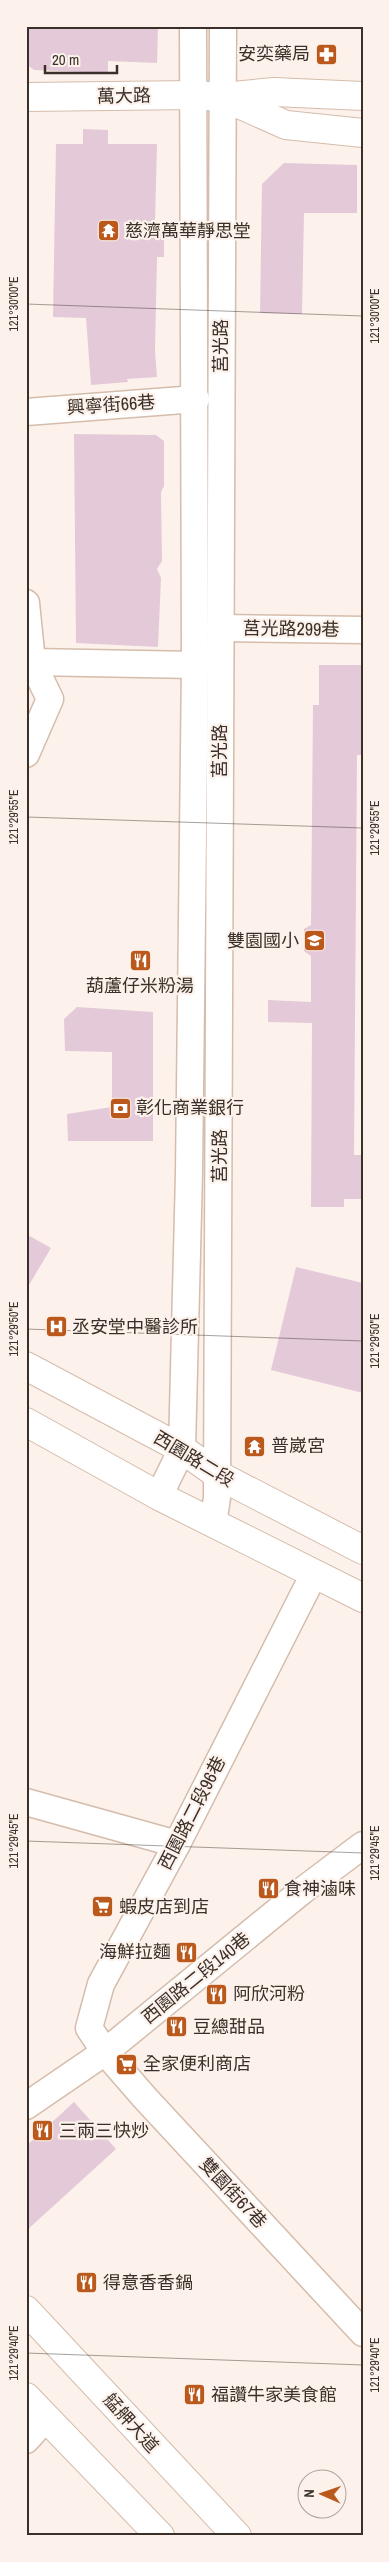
<svg xmlns="http://www.w3.org/2000/svg" width="389" height="2562" font-family="'Archivo Narrow','Noto Sans TC',sans-serif">
<rect width="100%" height="100%" fill="#fcf2eb"/>
<g fill="#e4c9d9">
<polygon points="26,26 158,26 157,63 108,61 108,73 34,70 26,64"/>
<polygon points="83,129 108,130 108,144 157,144 155,223 164,223 164,257 157,257 155,350 157,377 127,379 128,382 91,385 86,318 53,317 56,144 83,144"/>
<polygon points="284,163 357,165 357,213 304,213 302,314 260,313 262,184"/>
<polygon points="74,434 156,435 164,441 164,486 161,492 162,561 157,569 161,578 158,647 76,643"/>
<polygon points="319,665 363,665 363,755 357,755 354,1155 363,1155 363,1199 344,1199 344,1207 311,1207 312,1023 268,1022 268,1000 311,1002 311,956 304,951 304,929 311,925 313,705 319,705"/>
<polygon points="77,1007 153,1012 153,1141 68,1141 67,1114 112,1107 112,1052 65,1051 64,1019"/>
<polygon points="26,1234 51,1248 26,1290"/>
<polygon points="296,1267 363,1283 363,1393 271,1370"/>
<polygon points="74,2102 116,2149 26,2231 26,2146"/>
</g>
<g fill="none" stroke-linecap="round" stroke-linejoin="round">
<defs>
<g id="minor">
<polyline points="26,412 196,399"/>
<polyline points="26,603 32,662 195,665"/>
<polyline points="220,628 363,630"/>
<polyline points="26,754 50,699 32,662"/>
<polyline points="159,1496 182,1449 189,1173 195,665 193,26"/>
<polyline points="213,1523 217,1498 223,26"/>
<polyline points="314,1574 177,1844 101,1984 89,2028 105,2052 145,2098 363,2333"/>
<polyline points="26,1802 177,1844"/>
<polyline points="26,2106 105,2052 302,1891 363,1845"/>
<polyline points="26,2440 46,2418"/>
</g>
<g id="major">
<polyline points="26,97 193,95 222,97 274,92 363,96"/>
<polyline points="223,97 286,125 363,133"/>
<polyline points="26,1366 182,1449 218,1475 363,1550"/>
<polyline points="26,1422 159,1496 363,1598"/>
<polyline points="26,2310 237,2536"/>
<polyline points="26,2397 160,2536"/>
</g>
</defs>
<use href="#minor" stroke="#d5bcab" stroke-width="29"/>
<use href="#major" stroke="#d5bcab" stroke-width="30"/>
<use href="#minor" stroke="#fff" stroke-width="26"/>
<use href="#major" stroke="#fff" stroke-width="28"/>
</g>
<path fill="none" stroke="#3a3029" stroke-width="1" stroke-opacity="0.45" d="M26 304 363 316M26 817 363 828M26 1329 363 1341M26 1841 363 1853M26 2353 363 2365"/>
<defs>
<symbol id="pharmacy-square" viewBox="-11 -11 22 22"><rect x="-9" y="-9" width="18" height="18" rx="4" fill="#bb591d" stroke="#fcf2eb"/><path d="M-2-6h4v4h4v4h-4v4h-4v-4h-4v-4h4Z" fill="#fff"/></symbol>
<symbol id="temple-square" viewBox="-11 -11 22 22"><rect x="-9" y="-9" width="18" height="18" rx="4" fill="#bb591d" stroke="#fcf2eb"/><path d="M0-6L5-2H3V0L6.5 2.5H4V6H1.5V3h-3V6H-4V2.5H-6.5L-3 0V-2H-5Z" fill="#fff"/></symbol>
<symbol id="school-square" viewBox="-11 -11 22 22"><rect x="-9" y="-9" width="18" height="18" rx="4" fill="#bb591d" stroke="#fcf2eb"/><path d="M0-5L7-2L0 1L-7-2ZM-4 1L0 2.5L4 1V4Q0 6-4 4Z" fill="#fff"/></symbol>
<symbol id="restaurant-square" viewBox="-11 -11 22 22"><rect x="-9" y="-9" width="18" height="18" rx="4" fill="#bb591d" stroke="#fcf2eb"/><path d="M-5-6h1v4h1v-4h1v4h1v-4h1v5L-1.5 .5V6h-2V.5L-5-1ZM5-6V6H3V1.5H1.5Q1.5-4 5-6Z" fill="#fff"/></symbol>
<symbol id="bank-square" viewBox="-11 -11 22 22"><rect x="-9" y="-9" width="18" height="18" rx="4" fill="#bb591d" stroke="#fcf2eb"/><path d="M-6-4H6V4H-6ZM0-2.3a2.3 2.3 0 1 0 0 4.6a2.3 2.3 0 1 0 0-4.6Z" fill="#fff"/></symbol>
<symbol id="hospital-square" viewBox="-11 -11 22 22"><rect x="-9" y="-9" width="18" height="18" rx="4" fill="#bb591d" stroke="#fcf2eb"/><path d="M-5-5h3v3.5h4V-5h3V5h-3V1.5h-4V5h-3Z" fill="#fff"/></symbol>
<symbol id="supermarket-square" viewBox="-11 -11 22 22"><rect x="-9" y="-9" width="18" height="18" rx="4" fill="#bb591d" stroke="#fcf2eb"/><path d="M-6-5.5h2.5l.6 2H6L4.5 2H-2.5L-4.4-4H-6ZM-1.5 3.2a1.3 1.3 0 1 0 .1 0ZM3 3.2a1.3 1.3 0 1 0 .1 0Z" fill="#fff"/></symbol>
</defs>
<g fill-rule="evenodd">
<use href="#pharmacy-square" x="314" y="42" width="25" height="25"/>
<use href="#temple-square" x="96" y="218" width="25" height="25"/>
<use href="#school-square" x="302" y="928" width="25" height="25"/>
<use href="#restaurant-square" x="128" y="948" width="25" height="25"/>
<use href="#bank-square" x="108" y="1096" width="25" height="25"/>
<use href="#hospital-square" x="44" y="1314" width="25" height="25"/>
<use href="#temple-square" x="242" y="1434" width="25" height="25"/>
<use href="#restaurant-square" x="256" y="1876" width="25" height="25"/>
<use href="#supermarket-square" x="90" y="1894" width="25" height="25"/>
<use href="#restaurant-square" x="174" y="1940" width="25" height="25"/>
<use href="#restaurant-square" x="204" y="1982" width="25" height="25"/>
<use href="#restaurant-square" x="164" y="2014" width="25" height="25"/>
<use href="#supermarket-square" x="114" y="2052" width="25" height="25"/>
<use href="#restaurant-square" x="30" y="2118" width="25" height="25"/>
<use href="#restaurant-square" x="74" y="2270" width="25" height="25"/>
<use href="#restaurant-square" x="182" y="2382" width="25" height="25"/>
</g>
<g text-anchor="middle" stroke-width="4.5" stroke-linejoin="round" paint-order="stroke">
<g font-size="18" fill="#3a3029" stroke="#fcf2eb" text-anchor="start">
<text x="310" y="60" text-anchor="end">安奕藥局</text>
<text x="125" y="237">慈濟萬華靜思堂</text>
<text x="299" y="947" text-anchor="end">雙園國小</text>
<text x="140" y="992" text-anchor="middle">葫蘆仔米粉湯</text>
<text x="136" y="1114">彰化商業銀行</text>
<text x="72" y="1333">丞安堂中醫診所</text>
<text x="271" y="1452">普崴宮</text>
<text x="284" y="1895">食神滷味</text>
<text x="119" y="1913">蝦皮店到店</text>
<text x="171" y="1958" text-anchor="end">海鮮拉麵</text>
<text x="233" y="2000">阿欣河粉</text>
<text x="193" y="2033">豆總甜品</text>
<text x="143" y="2070">全家便利商店</text>
<text x="59" y="2137">三兩三快炒</text>
<text x="103" y="2289">得意香香鍋</text>
<text x="211" y="2401">福讚牛家美食館</text>
</g>
<g font-size="18" fill="#3a3029" stroke="#fcf2eb">
<text transform="translate(124 96) rotate(-1)" y="6">萬大路</text>
<text transform="translate(221 346) rotate(-90)" y="6">莒光路</text>
<text transform="translate(111 405) rotate(-4)" y="6">興寧街66巷</text>
<text transform="translate(291 629) rotate(1)" y="6">莒光路299巷</text>
<text transform="translate(220 751) rotate(-90)" y="6">莒光路</text>
<text transform="translate(220 1156) rotate(-90)" y="6">莒光路</text>
<text transform="translate(194 1459) rotate(31)" y="6">西園路二段</text>
<text transform="translate(192 1813) rotate(-63)" y="6">西園路二段96巷</text>
<text transform="translate(196 1978) rotate(-39)" y="6">西園路二段140巷</text>
<text transform="translate(233 2193) rotate(47)" y="6">雙園街67巷</text>
<text transform="translate(131 2423) rotate(48)" y="6">艋舺大道</text>
</g>
</g>
<rect width="389" height="2562" fill="none" stroke="#fcf2eb" stroke-width="55"/>
<g transform="translate(322 2494) rotate(272)"><circle r="24" fill="#fcf2eb" stroke="#aea49d"/>
<path d="M0-4L9 19L0 12L-9 19Z" fill="#bb591d"/>
<text y="-8" font-size="14" font-weight="bold" text-anchor="middle" fill="#3a3029">N</text>
</g>
<path d="M45 65v8h72v-8" fill="none" stroke="#3a3029" stroke-width="2.5"/>
<text x="52" y="65" font-size="15" fill="#3a3029" stroke="#fcf2eb" stroke-width="4" paint-order="stroke">20 m</text>
<rect x="28" y="28" width="334" height="2506" fill="none" stroke="#3a3029" stroke-width="2"/>
<g font-size="12" text-anchor="middle" fill="#3a3029">
<text transform="translate(14 304) rotate(-90)" y="4">121°30'00"E</text>
<text transform="translate(375 316) rotate(-90)" y="4">121°30'00"E</text>
<text transform="translate(14 817) rotate(-90)" y="4">121°29'55"E</text>
<text transform="translate(375 828) rotate(-90)" y="4">121°29'55"E</text>
<text transform="translate(14 1329) rotate(-90)" y="4">121°29'50"E</text>
<text transform="translate(375 1341) rotate(-90)" y="4">121°29'50"E</text>
<text transform="translate(14 1841) rotate(-90)" y="4">121°29'45"E</text>
<text transform="translate(375 1853) rotate(-90)" y="4">121°29'45"E</text>
<text transform="translate(14 2353) rotate(-90)" y="4">121°29'40"E</text>
<text transform="translate(375 2365) rotate(-90)" y="4">121°29'40"E</text>
</g>
</svg>
